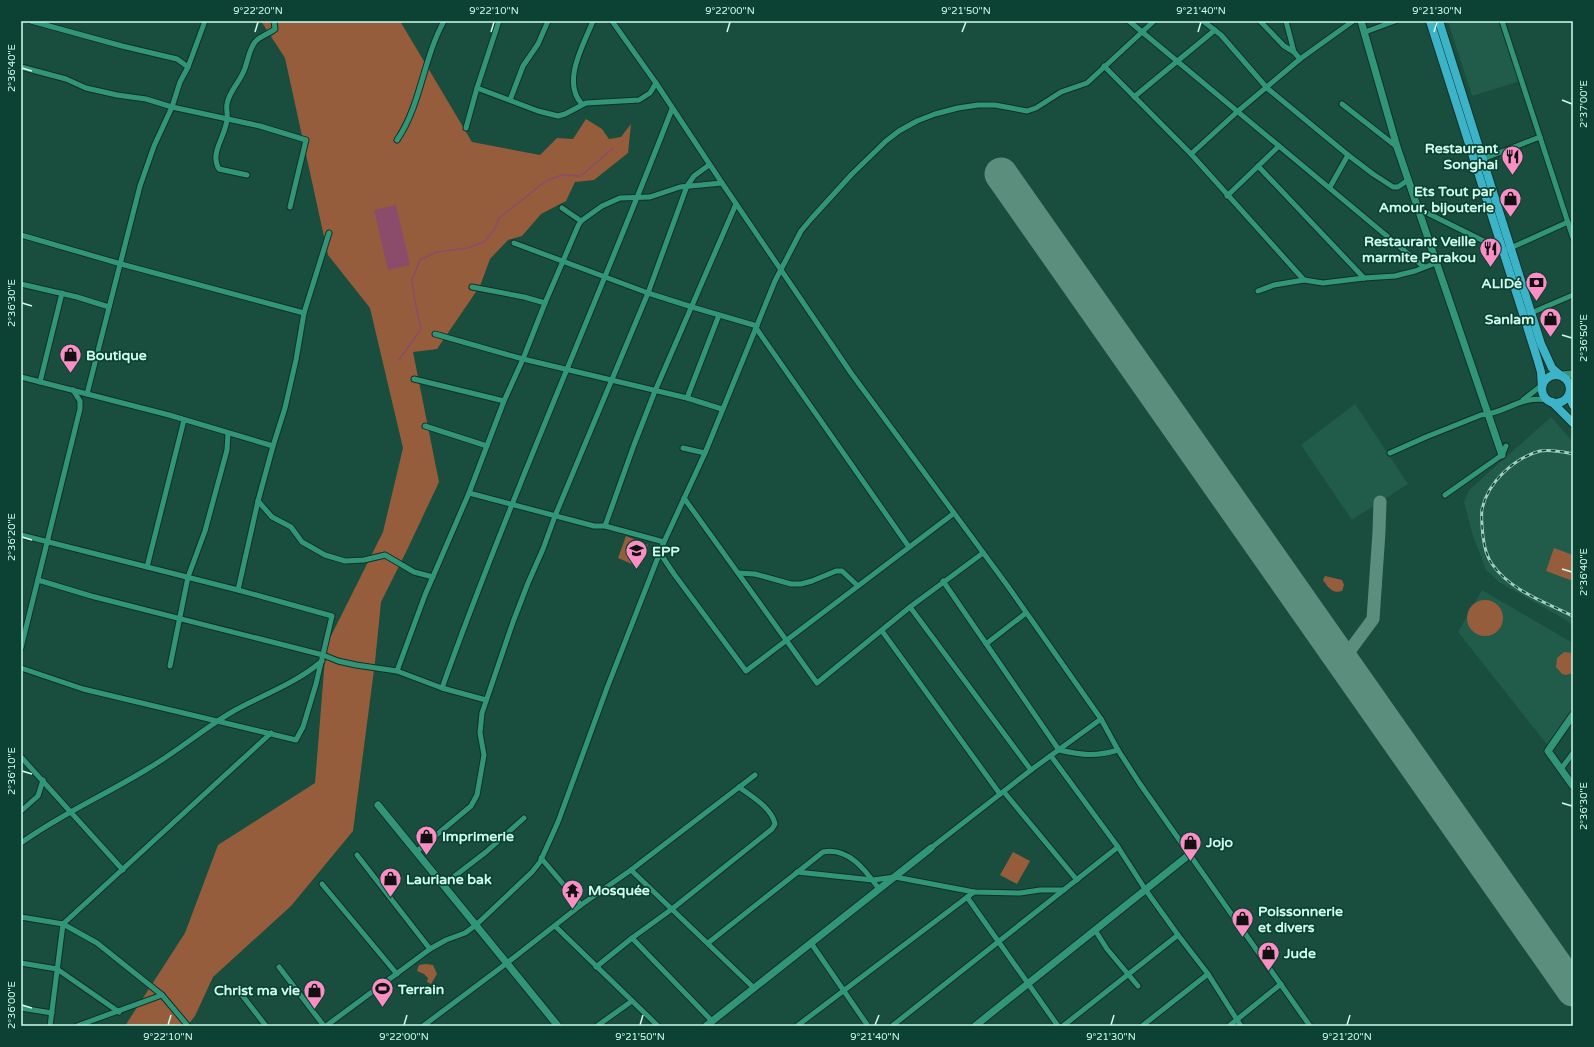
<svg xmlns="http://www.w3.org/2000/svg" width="1594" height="1047" font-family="'Varela Round',sans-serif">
<rect width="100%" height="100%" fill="#194d3d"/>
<g fill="#215b49">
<polygon points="1448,21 1499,21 1520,81 1472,96"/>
<polygon points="1355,404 1408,484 1352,520 1301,445"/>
<polygon points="1551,417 1573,442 1573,629 1568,621 1499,582 1486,570 1473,536 1464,502 1469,490"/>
<polygon points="1482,590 1573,643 1573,710 1549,747 1458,632"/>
</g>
<g fill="#965d3d">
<polygon points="261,21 400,21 472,142 540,155 557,138 573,139 586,119 602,129 609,139 621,137 631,124 628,153 594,180 575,182 566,201 541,214 522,236 508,240 490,259 480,286 437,349 413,352 439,482 407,550 381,602 375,662 353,831 291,906 213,977 195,1016 187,1026 125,1026 185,933 218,845 315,783 326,646 383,532 403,448 370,308 328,255 285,58"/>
<polygon points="626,536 648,545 639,567 618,558"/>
<polygon points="1554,548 1573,555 1573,581 1546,571"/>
<path d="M1325 576 1342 580 1344 585 1342 591C1332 594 1328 587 1323 580Z"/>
<circle cx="1485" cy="618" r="18"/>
<polygon points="1564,652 1573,653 1573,673 1566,675 1562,674 1556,667 1557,658"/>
<polygon points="1013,852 1030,861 1017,884 1000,875"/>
<polygon points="426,964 433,965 437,974 431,984 427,982 428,978 424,974 417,971 419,965"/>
</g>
<polygon fill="#8b4c6c" points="396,205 410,265 388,270 374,210"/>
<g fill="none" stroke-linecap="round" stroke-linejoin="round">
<polyline stroke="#8b4c6c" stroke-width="1.5" points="399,360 421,329 415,302 412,280 420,260 436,252 468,248 484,242 494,230 499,218 546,181 562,175 581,176 612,149"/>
<polyline stroke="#5c8e7d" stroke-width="13" points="1342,661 1373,619 1379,532 1380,502"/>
<polyline stroke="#5c8e7d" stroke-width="33" points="1001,174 1573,990"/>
<defs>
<g id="street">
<polyline points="31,21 122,46 177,59 188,67"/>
<polyline points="499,21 477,88 538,111 558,116 565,114 586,103 639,100 650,93 656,83"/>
<polyline points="612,21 656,83 722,183 851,373 1007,585 1101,719 1118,750 1140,784 1310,1026"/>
<polyline points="1129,21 1424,267"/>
<polyline points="1203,21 1221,35 1267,88 1348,155 1373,174 1393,187 1398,187 1408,180"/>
<polyline points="1260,21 1284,46 1294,52 1300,59"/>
<polyline points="1286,21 1294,52"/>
<polyline points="1502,21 1573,238"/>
<polyline points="1365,32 1395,21"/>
<polyline points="1104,66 1191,154 1304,280"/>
<polyline points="21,67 66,79 86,88 117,95 146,99 172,107 260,126 306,140 290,207"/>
<polyline points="1134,97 1215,30"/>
<polyline points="510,100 523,66 538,44 548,21"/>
<path d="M582 104C561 82 584 44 593 21"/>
<polyline points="1342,104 1397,147"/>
<polyline points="466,128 477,88"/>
<path d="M397 140C421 105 423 59 444 21"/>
<polyline points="1191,154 1237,112 1300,59 1353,21"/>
<polyline points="1483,159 1540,137"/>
<polyline points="1258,166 1364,278"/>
<path d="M247 175 219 169C209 153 226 136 227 119 228 114 226 109 227 104 229 91 241 81 245 68 248 60 249 50 255 42 260 36 269 34 275 29L274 21"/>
<polyline points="1330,187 1348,155"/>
<polyline points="1227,196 1279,146"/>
<polyline points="562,208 581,221"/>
<polyline points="1417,208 1504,251 1568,222"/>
<polyline points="21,235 121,264 304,313 296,360 285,408 273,446 258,501 238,590"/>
<polyline points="514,243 648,293 692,307 757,326"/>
<polyline points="21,284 77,297 109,307"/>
<polyline points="472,287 524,297 545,303"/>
<polyline points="1258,291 1274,285 1304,280 1323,283 1364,278 1395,276 1415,271 1436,263"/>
<polyline points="304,313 329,233"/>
<polyline points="1531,313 1573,295"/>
<polyline points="756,328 909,547"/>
<polyline points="435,334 523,359 687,398 722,409"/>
<polyline points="21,377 169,415 273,446"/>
<polyline points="414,379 504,401"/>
<polyline points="40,382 62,293"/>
<polyline points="87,394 140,186 154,146 172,107 180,82 188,67 205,21"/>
<polyline points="687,398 719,315"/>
<polyline points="1523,400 1542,385"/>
<polyline points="425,426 487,446"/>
<polyline points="683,448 705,453"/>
<path d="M1390 453 1426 437 1481 415C1507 413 1520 395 1548 400"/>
<polyline points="469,493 594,526 605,526 664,542"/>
<polyline points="1445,495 1502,455 1506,446"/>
<polyline points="684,498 817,683 910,607 983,553"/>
<polyline points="258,501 272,517 291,527 302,542 325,555 345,561 364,560 385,555 414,572 433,577"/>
<polyline points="605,526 634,445 655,391 736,204"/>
<polyline points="21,535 238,590 332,616 316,684 303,727 296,740 83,689 21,668"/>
<polyline points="660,553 674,574 746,671 953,514"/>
<polyline points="147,567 184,420"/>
<polyline points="738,573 755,574 791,584 801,584 812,581 836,571 842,571 858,586"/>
<polyline points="38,580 91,596 323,655 338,661 356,665 397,671 442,688 486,700"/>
<path d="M943 581 1059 750C1082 755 1095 757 1118 750"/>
<polyline points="910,607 1031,770"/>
<polyline points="882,631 1000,794"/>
<polyline points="986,644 1026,613"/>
<polyline points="21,648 80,409 80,401 73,390"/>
<polyline points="170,666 188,577 205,531 227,450 228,433"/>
<polyline points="397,671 425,595 469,493 504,401 523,359 545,303 578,226 581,221 602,206 620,198 650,197 680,187 722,183"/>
<path d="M442 688C512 493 597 303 672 109"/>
<polyline points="1051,756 1118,847 1145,889 1178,935 1208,974 1241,1026"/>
<polyline points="21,757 123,870"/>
<polyline points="1561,769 1573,753"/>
<polyline points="1004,792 1077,880"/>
<polyline points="21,811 38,796 43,780"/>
<path d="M21 843C61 814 107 794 149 768 178 751 203 729 232 712 262 695 295 684 322 661"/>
<polyline points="931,848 1031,770 1101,719"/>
<polyline points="416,852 471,806 477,795 484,755 480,733 482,713 513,622 528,583 543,549 555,516 648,293 687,186 694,176 709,165"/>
<polyline points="357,855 430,949"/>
<polyline points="541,858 581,905"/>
<polyline points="631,870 754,988"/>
<polyline points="797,872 873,880 895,877 974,892 1020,893 1040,890 1064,890"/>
<polyline points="322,884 397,974"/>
<polyline points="443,885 486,852 524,818"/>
<polyline points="967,897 1058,1026"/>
<polyline points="21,917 63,924 97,943 162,995 188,1026"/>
<polyline points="555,926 658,1026"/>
<polyline points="1095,930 1107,949 1138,986"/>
<polyline points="632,938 712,1021"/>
<path d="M708 943 823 852C849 847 866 871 879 889"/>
<polyline points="811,943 868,1026"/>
<polyline points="21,963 57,969 119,1012"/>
<polyline points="279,967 324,1026"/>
<path d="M596 967 632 938 672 909 772 829 775 824C772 808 751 796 739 787"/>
<polyline points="242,995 266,1026"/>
<polyline points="21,1008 52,1013"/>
<polyline points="50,1026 63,924 271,733"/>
<polyline points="77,1026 162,995"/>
<polyline points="326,1026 430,949 446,940 465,933 476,925 532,872 540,862 558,822 607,688 664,542 705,453 775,281 801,231 811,219 852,174 886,141 899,131 917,121 935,114 958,108 978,105 995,105 1027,111 1036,108 1061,92 1087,83 1154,21"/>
<polyline points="423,1026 507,963 581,905 631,870 755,775"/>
<polyline points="597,1026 632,1001"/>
<polyline points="797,1026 974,892"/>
<polyline points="892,1026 1118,847"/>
<polyline points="1063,1026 1178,935"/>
<polyline points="1142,1026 1208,974"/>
<polyline points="1229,1026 1281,984"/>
</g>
<g id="secondary">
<polyline points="1361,21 1397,147 1502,455"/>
<polyline points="1560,375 1573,374"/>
<polyline points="1570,391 1573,387"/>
<polyline points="1573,715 1548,751 1573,786"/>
<polyline points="378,805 558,1026"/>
<polyline points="706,1026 931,848"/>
<polyline points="975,1026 1190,854"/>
</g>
<g id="primary">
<polyline points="1430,21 1537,358 1541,372 1542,388"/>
<polyline points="1439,21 1541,344 1552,368 1560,375"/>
<circle cx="1556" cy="389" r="14"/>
<polyline points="1569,395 1573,405"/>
<polyline points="1552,402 1573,423"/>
</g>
</defs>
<use href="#street" stroke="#113026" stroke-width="7"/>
<use href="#secondary" stroke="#113026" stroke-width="9"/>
<use href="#primary" stroke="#113026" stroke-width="10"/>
<use href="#street" stroke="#319678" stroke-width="5"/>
<use href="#secondary" stroke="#319678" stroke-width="7"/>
<use href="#primary" stroke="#3db3c7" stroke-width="8"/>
<defs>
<path id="rail" d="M1573 454C1563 452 1551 449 1540 451 1514 458 1488 482 1482 509 1481 518 1482 527 1483 536 1484 545 1487 557 1492 564 1511 591 1545 602 1573 616"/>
</defs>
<use href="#rail" stroke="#a0cfbd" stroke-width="3"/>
<use href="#rail" stroke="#0b4233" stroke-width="1.5" stroke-dasharray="4.5" stroke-linecap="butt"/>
</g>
<path fill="none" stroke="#d0fdeb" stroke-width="1.5" d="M255 32 258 22M491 32 494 22M727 32 730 22M962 32 966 22M1198 32 1201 22M1434 32 1437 22M22 68 32 71M1562 100 1572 104M22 303 32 306M1562 335 1572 338M22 537 32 540M1562 569 1572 572M22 771 32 774M1562 803 1572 806M22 1005 32 1008M168 1025 171 1015M404 1025 407 1015M640 1025 643 1015M875 1025 879 1015M1111 1025 1114 1015M1347 1025 1350 1015"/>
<defs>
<symbol id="restaurant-pin" viewBox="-11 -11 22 30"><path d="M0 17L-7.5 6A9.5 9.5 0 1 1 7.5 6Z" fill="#fb8fc5" stroke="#0b4233"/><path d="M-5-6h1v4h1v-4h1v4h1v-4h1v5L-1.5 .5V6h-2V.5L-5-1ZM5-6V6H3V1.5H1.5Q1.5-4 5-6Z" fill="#111"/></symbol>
<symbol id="shop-pin" viewBox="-11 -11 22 30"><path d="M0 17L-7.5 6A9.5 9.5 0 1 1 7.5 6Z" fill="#fb8fc5" stroke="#0b4233"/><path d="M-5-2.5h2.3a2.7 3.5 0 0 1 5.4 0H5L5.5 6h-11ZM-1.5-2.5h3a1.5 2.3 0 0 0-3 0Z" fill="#111"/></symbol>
<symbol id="bank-pin" viewBox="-11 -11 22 30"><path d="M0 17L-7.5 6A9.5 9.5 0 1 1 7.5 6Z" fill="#fb8fc5" stroke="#0b4233"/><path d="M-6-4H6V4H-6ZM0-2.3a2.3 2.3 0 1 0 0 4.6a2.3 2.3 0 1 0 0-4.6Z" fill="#111"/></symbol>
<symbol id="school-pin" viewBox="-11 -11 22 30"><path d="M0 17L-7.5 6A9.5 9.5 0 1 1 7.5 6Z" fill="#fb8fc5" stroke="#0b4233"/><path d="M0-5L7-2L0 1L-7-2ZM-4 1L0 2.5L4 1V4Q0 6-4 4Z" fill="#111"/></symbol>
<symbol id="temple-pin" viewBox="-11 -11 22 30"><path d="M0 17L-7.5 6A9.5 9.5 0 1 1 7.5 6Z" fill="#fb8fc5" stroke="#0b4233"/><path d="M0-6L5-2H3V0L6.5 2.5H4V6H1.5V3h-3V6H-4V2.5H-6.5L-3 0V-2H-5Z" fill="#111"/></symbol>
<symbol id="stadium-pin" viewBox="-11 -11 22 30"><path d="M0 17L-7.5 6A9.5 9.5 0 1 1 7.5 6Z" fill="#fb8fc5" stroke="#0b4233"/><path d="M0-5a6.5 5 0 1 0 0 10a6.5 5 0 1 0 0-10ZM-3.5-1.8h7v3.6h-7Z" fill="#111"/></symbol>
</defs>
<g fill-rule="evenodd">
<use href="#restaurant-pin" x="1500" y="144" width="25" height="34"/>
<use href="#shop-pin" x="1498" y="186" width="25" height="34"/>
<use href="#restaurant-pin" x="1478" y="236" width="25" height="34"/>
<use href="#bank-pin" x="1524" y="270" width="25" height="34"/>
<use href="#shop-pin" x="1538" y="306" width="25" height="34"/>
<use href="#shop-pin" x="58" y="342" width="25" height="34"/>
<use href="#school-pin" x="624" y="538" width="25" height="34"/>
<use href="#shop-pin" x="414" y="824" width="25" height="34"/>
<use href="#shop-pin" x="1178" y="830" width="25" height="34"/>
<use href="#shop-pin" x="378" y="866" width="25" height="34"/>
<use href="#temple-pin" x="560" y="878" width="25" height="34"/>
<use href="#shop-pin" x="1230" y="906" width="25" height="34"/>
<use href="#shop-pin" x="1256" y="940" width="25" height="34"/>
<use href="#stadium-pin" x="370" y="976" width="25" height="34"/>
<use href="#shop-pin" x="302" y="978" width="25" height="34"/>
</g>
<g text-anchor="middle" stroke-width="3.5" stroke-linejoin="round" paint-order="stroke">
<g font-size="14" font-weight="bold" fill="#d0fdeb" stroke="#0b4233" text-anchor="start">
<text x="1498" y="153" text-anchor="end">Restaurant<tspan x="1498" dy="16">Songhai</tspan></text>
<text x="1494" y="196" text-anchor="end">Ets Tout par<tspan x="1494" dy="16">Amour, bijouterie</tspan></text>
<text x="1476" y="246" text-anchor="end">Restaurant Veille<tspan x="1476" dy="16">marmite Parakou</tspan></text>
<text x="1522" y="288" text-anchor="end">ALIDé</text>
<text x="1534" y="324" text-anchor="end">Sanlam</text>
<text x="86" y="360">Boutique</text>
<text x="652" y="556">EPP</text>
<text x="442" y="841">Imprimerie</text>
<text x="1206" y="847">Jojo</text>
<text x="406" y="884">Lauriane bak</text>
<text x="588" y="895">Mosquée</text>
<text x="1258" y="916">Poissonnerie<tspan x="1258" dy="16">et divers</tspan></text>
<text x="1284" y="958">Jude</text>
<text x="398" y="994">Terrain</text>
<text x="300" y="995" text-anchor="end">Christ ma vie</text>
</g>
</g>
<rect width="1594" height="1047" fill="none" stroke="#0b4233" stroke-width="44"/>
<rect x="22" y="22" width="1550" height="1003" fill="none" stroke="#d0fdeb" stroke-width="1.5"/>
<g font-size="10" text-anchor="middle" fill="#d0fdeb">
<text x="258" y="14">9°22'20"N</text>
<text x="494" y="14">9°22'10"N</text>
<text x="730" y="14">9°22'00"N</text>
<text x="966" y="14">9°21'50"N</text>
<text x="1201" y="14">9°21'40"N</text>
<text x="1437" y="14">9°21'30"N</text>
<text transform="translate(11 68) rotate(-90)" y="4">2°36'40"E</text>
<text transform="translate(1583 104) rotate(-90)" y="4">2°37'00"E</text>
<text transform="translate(11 303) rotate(-90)" y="4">2°36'30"E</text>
<text transform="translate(1583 338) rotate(-90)" y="4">2°36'50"E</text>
<text transform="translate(11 537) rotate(-90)" y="4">2°36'20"E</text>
<text transform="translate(1583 572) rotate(-90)" y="4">2°36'40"E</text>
<text transform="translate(11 771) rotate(-90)" y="4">2°36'10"E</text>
<text transform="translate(1583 806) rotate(-90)" y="4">2°36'30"E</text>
<text transform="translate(11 1005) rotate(-90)" y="4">2°36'00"E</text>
<text x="168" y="1040">9°22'10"N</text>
<text x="404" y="1040">9°22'00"N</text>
<text x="640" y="1040">9°21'50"N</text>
<text x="875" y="1040">9°21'40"N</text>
<text x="1111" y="1040">9°21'30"N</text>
<text x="1347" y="1040">9°21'20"N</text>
</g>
</svg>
